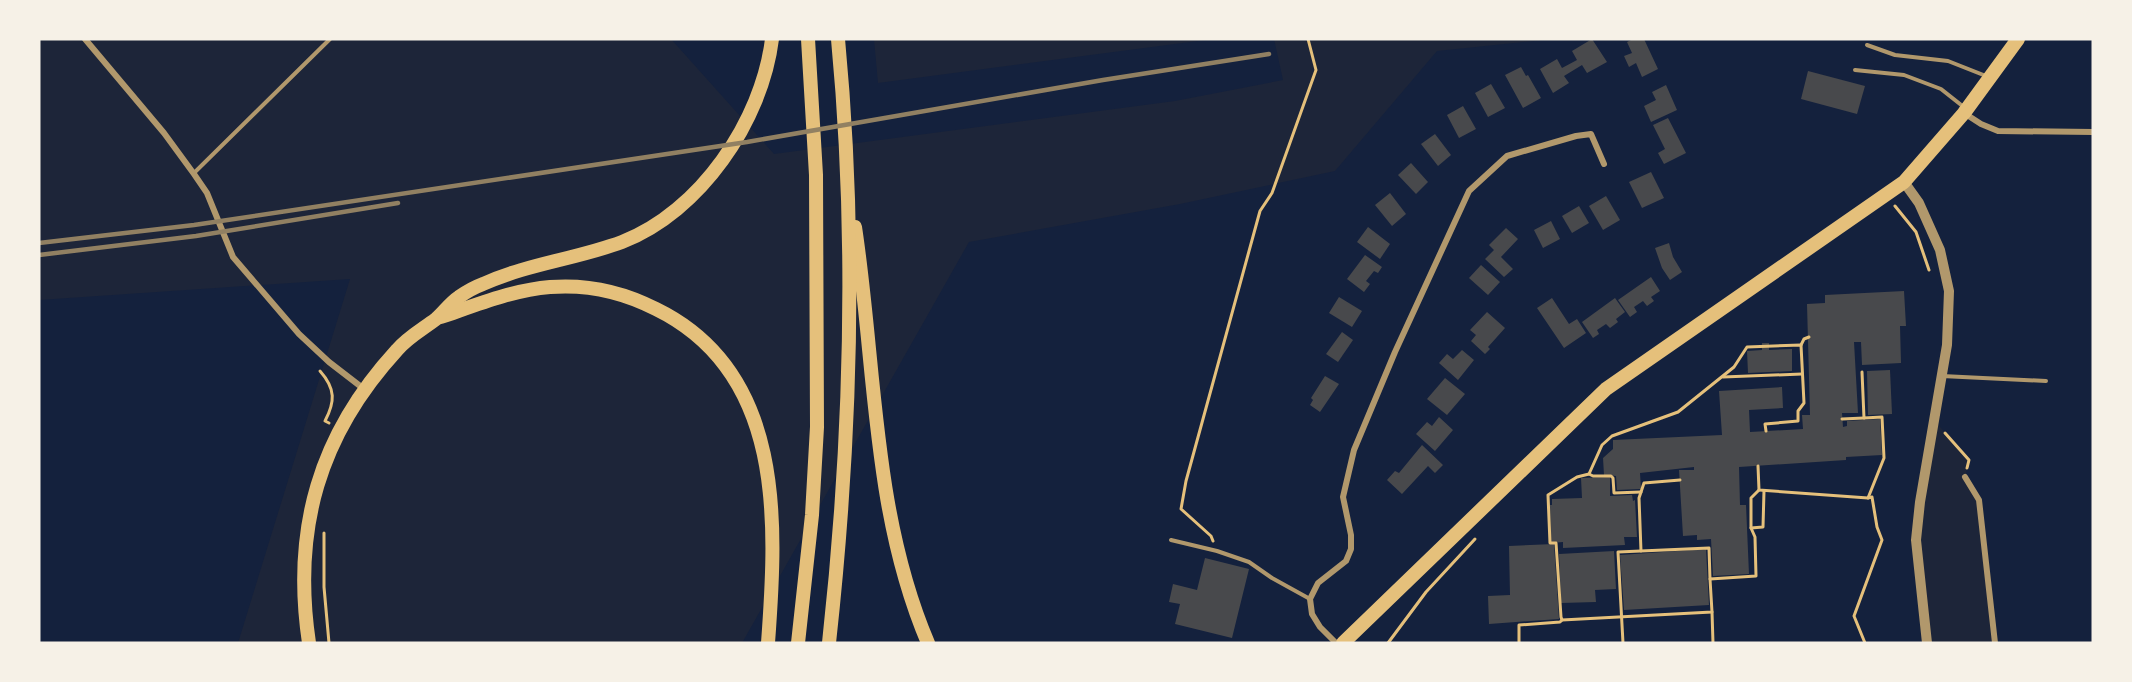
<svg xmlns="http://www.w3.org/2000/svg" width="2132" height="682" font-family="'Fira Sans',sans-serif">
<rect width="100%" height="100%" fill="#14213d"/>
<g fill="#1d2539">
<polygon points="39,39 671,39 774,154 1175,101 1283,80 1274,39 1553,39 1437,51 1335,171 1180,204 969,242 742,643 238,643 350,279 39,300"/>
<polygon points="874,39 1213,39 878,83"/>
<polygon points="1934,420 1969,460 1965,477 1979,500 1995,643 1927,643 1916,540"/>
</g>
<g fill="#48494c">
<polygon points="1592,39 1607,62 1587,73 1582,65 1564,76 1569,83 1553,93 1540,69 1557,59 1562,68 1577,60 1572,51"/>
<polygon points="1633,39 1644,39 1658,69 1642,77 1636,63 1629,67 1624,56 1632,53 1627,42"/>
<polygon points="1521,67 1526,76 1528,75 1541,98 1523,108 1505,75"/>
<polygon points="1808,71 1865,86 1857,114 1801,99"/>
<polygon points="1491,84 1505,108 1488,117 1475,93"/>
<polygon points="1666,85 1677,110 1651,122 1644,106 1656,100 1652,92"/>
<polygon points="1463,106 1476,129 1459,138 1447,115"/>
<polygon points="1668,118 1686,153 1664,164 1658,153 1665,149 1653,125"/>
<polygon points="1435,134 1451,155 1438,166 1421,144"/>
<polygon points="1411,163 1428,182 1416,194 1398,175"/>
<polygon points="1651,172 1664,198 1642,208 1629,182"/>
<polygon points="1390,193 1406,214 1392,226 1375,205"/>
<polygon points="1606,196 1620,220 1603,230 1589,206"/>
<polygon points="1579,206 1589,223 1572,233 1562,216"/>
<polygon points="1551,221 1560,239 1543,248 1534,230"/>
<polygon points="1368,227 1390,244 1380,259 1357,242"/>
<polygon points="1506,228 1518,239 1501,257 1513,269 1504,277 1485,259 1494,250 1489,245"/>
<polygon points="1669,243 1673,257 1682,272 1670,280 1662,268 1655,248"/>
<polygon points="1365,255 1382,267 1378,273 1374,271 1366,281 1370,284 1364,292 1347,279"/>
<polygon points="1481,265 1500,282 1488,295 1469,278"/>
<polygon points="1651,277 1660,291 1651,297 1654,301 1647,306 1643,301 1634,307 1637,312 1630,317 1618,300"/>
<polygon points="1904,291 1906,326 1900,326 1901,363 1862,365 1861,342 1854,342 1858,413 1842,413 1843,427 1847,426 1847,421 1880,419 1882,455 1846,457 1846,460 1739,467 1740,505 1746,505 1749,574 1713,576 1711,539 1697,540 1697,535 1683,536 1679,470 1694,470 1694,467 1640,473 1641,489 1617,490 1616,476 1604,475 1603,458 1613,449 1613,440 1722,435 1719,391 1782,387 1783,408 1749,410 1750,432 1803,429 1802,415 1810,415 1807,304 1825,303 1825,295"/>
<polygon points="1339,297 1362,311 1352,327 1329,313"/>
<polygon points="1552,298 1569,324 1577,319 1586,333 1564,348 1537,308"/>
<polygon points="1615,298 1625,312 1616,319 1618,322 1610,328 1606,324 1597,330 1599,334 1593,338 1582,322"/>
<polygon points="1487,312 1505,328 1488,347 1490,349 1485,354 1471,341 1476,335 1470,330"/>
<polygon points="1342,332 1353,340 1338,362 1326,354"/>
<polygon points="1762,343 1769,343 1769,350 1792,349 1792,371 1748,373 1747,351 1762,350"/>
<polygon points="1462,350 1474,360 1458,380 1439,363 1447,354 1453,359"/>
<polygon points="1890,370 1892,414 1868,415 1867,371"/>
<polygon points="1325,376 1339,384 1320,412 1310,405 1313,400 1311,398"/>
<polygon points="1445,378 1465,394 1447,415 1427,399"/>
<polygon points="1439,417 1453,430 1435,451 1416,434 1427,422 1432,426"/>
<polygon points="1422,445 1443,465 1435,473 1428,466 1402,494 1387,480 1395,471 1399,473"/>
<polygon points="1610,477 1610,496 1632,495 1633,501 1635,500 1637,537 1624,537 1625,545 1563,548 1563,542 1551,543 1550,505 1552,505 1552,499 1582,498 1581,478"/>
<polygon points="1554,544 1559,619 1489,624 1488,596 1510,595 1509,546"/>
<polygon points="1706,549 1709,605 1624,610 1620,555"/>
<polygon points="1614,551 1616,589 1595,590 1596,602 1561,603 1559,554"/>
<polygon points="1205,558 1249,569 1232,638 1175,624 1180,604 1169,602 1173,584 1197,590"/>
</g>
<g fill="none" stroke-linecap="round" stroke-linejoin="round">
<g stroke="#e5c07b" stroke-width="3">
<polyline points="1895,206 1916,232 1929,270"/>
<polyline points="1801,345 1804,339 1809,337"/>
<path d="M320 371C336 389 335 402 325 421L329 423"/>
<polyline points="1723,377 1802,374"/>
<polyline points="1842,419 1864,418"/>
<polyline points="1945,433 1969,460 1967,468"/>
<polyline points="1758,466 1759,490 1868,498 1884,458 1882,417 1864,418 1862,372"/>
<polyline points="1589,474 1593,476 1611,476 1613,478 1614,493 1641,492"/>
<polyline points="1751,528 1763,527 1764,491"/>
<polyline points="324,533 324,587 329,643"/>
<polyline points="1213,541 1211,536 1181,509 1186,481 1260,211 1272,193 1316,70 1308,39"/>
<polyline points="1641,551 1639,498 1644,483 1680,480"/>
<polyline points="1712,612 1713,643"/>
<polyline points="1562,620 1561,617 1556,543 1550,543 1548,495 1577,477 1589,474 1602,445 1612,436 1678,412 1734,367 1747,347 1801,345 1804,403 1798,411 1798,421 1765,424 1766,431"/>
<polyline points="1388,643 1426,592 1475,539"/>
<polyline points="1519,643 1519,625 1560,622 1562,620 1712,612 1710,579"/>
<polyline points="1623,643 1618,552 1709,548 1710,579 1756,576 1755,537 1751,528 1751,498 1759,490"/>
<polyline points="1865,643 1854,616 1882,540 1877,527 1872,497 1868,498"/>
</g>
<g stroke="#b1986c" stroke-width="4">
<polyline points="1867,45 1895,55 1948,61 1986,76"/>
<polyline points="1855,70 1904,75 1941,89 1965,108"/>
<polyline points="194,173 330,39"/>
<polyline points="1942,376 2046,381"/>
<polyline points="1171,540 1217,551 1249,562 1272,578 1310,599"/>
</g>
<g stroke="#b1986c" stroke-width="6">
<polyline points="85,39 164,133 194,174 207,193 233,257 299,334 329,362 364,389"/>
<polyline points="1964,113 1981,124 1998,131 2093,132"/>
<polyline points="1965,477 1979,500 1995,643"/>
<polyline points="1336,643 1320,627 1312,614 1310,599 1318,583 1346,561 1351,549 1351,535 1343,497 1354,450 1395,352 1469,191 1507,156 1576,136 1591,134 1604,164"/>
</g>
<polyline stroke="#b1986c" stroke-width="10" points="1904,182 1919,203 1940,250 1949,291 1947,345 1920,502 1916,540 1927,643"/>
<polyline stroke="#e5c07b" stroke-width="14" points="1343,643 1606,389 1904,182 1964,113 2018,39"/>
<g stroke="#e5c07b" stroke-width="14">
<path d="M855 227C876 366 872 512 928 643"/>
<path d="M441 317C476 305 513 290 550 287 588 284 623 292 656 309 785 372 777 521 768 643"/>
<path d="M309 643C292 529 319 435 397 350 408 337 423 329 436 319 444 312 450 303 459 297 466 292 475 287 483 284 527 264 576 259 622 242 700 212 762 121 772 39"/>
<polyline points="798,643 812,515 817,427 816,175 808,39"/>
<path d="M829 643C851 443 857 239 838 39"/>
</g>
<g stroke="#918062" stroke-width="4.5">
<polyline points="39,243 194,225 747,142 1103,80 1269,54"/>
<polyline points="39,255 196,236 398,203"/>
</g>
</g>
<rect width="2132" height="682" fill="none" stroke="#f6f1e7" stroke-width="81"/>
</svg>
